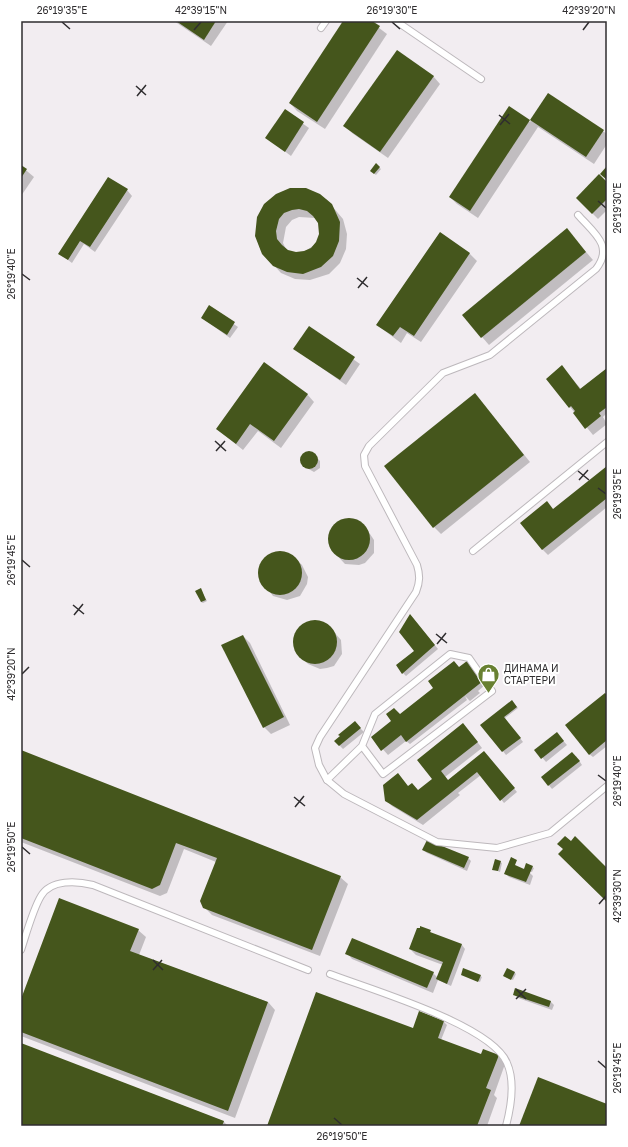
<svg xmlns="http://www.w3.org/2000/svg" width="628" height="1147" font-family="'Golos Text',sans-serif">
<rect width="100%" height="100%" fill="#f2edf1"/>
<g fill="#0003" fill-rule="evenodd">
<polygon points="174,21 228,21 211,46"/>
<polygon points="344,21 370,21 387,34 325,129 297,111 290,103"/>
<polygon points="433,76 440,84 388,158 352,133 345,126"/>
<polygon points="548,94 607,134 607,144 594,164 538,127 478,218 457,204 450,197 509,108 530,122"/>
<polygon points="285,111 309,128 291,156 267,138"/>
<polygon points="376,165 381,169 376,175 371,171"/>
<polygon points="21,166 34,177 21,196"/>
<polygon points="607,183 607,210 598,219 577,198"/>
<path d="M290 189 326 199 343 219 347 234 346 249 340 263 329 274 310 280 295 279 281 273 261 251 256 236ZM299 217 315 218 320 226V235L317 243 304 252 296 253 287 251 283 243 286 227 292 220Z"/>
<polygon points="127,190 132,196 95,252 84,244 72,263 60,254"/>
<polygon points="567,230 593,260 489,345 463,315"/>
<polygon points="440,233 470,254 477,261 421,342 407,333 401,343 377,325"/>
<polygon points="209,307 238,327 230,338 202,318"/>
<polygon points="309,328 360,364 346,385 295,349"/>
<polygon points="562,367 581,389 607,369 607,413 603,417 607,424 593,435 570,407"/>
<polygon points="307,394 314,402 281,448 258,431 243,450 217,429"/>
<polygon points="475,394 530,462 441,534 434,527"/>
<polygon points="306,454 313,454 320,461 320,468 314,472 305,467 302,462 302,457"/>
<polygon points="607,467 607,507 548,555 542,549"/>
<polygon points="349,519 355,520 366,528 374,540 374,553 365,563 359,565 345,564 330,548 329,534 336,523"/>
<polygon points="284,552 296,559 302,565 308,577 307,584 300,596 287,600 273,596 260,578 261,564 271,554"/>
<polygon points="201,590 207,601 203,603 201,602"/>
<polygon points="410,615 438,649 406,676 403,673 416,651"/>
<polygon points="312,621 326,623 341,640 342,654 334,666 327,668 320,669 308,664 294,647 294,640 299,627"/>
<polygon points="243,636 250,643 290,725 271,734 264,727"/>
<polygon points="467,662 485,685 478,691 480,693 470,701 465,696 467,700 410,744 406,741 388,755 372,737"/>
<polygon points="607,696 607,746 593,757 589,754"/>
<polygon points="512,701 518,708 505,718 523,742 506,755 482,725"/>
<polygon points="358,726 364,732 343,749 335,741"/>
<polygon points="468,730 482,748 445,777 448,781 487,756 517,792 504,803 481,775 458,793 460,795 423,825 392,806 386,800 408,787 419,791 433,779"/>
<polygon points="560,737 567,745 546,762 536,750"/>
<polygon points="21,752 340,877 348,884 320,956 212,915 204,907 216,862 184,849 167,893 160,896 21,842"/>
<polygon points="576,756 582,765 552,789 542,777"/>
<polygon points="423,850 468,858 471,861 467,871 427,853"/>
<polygon points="496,860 502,863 500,872 493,869"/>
<polygon points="532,867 534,868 532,872 528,871 533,876 530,885 509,877 505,873"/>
<polygon points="138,930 146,937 139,955 268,1002 275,1010 235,1118 21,1036 21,1001"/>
<polygon points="430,931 431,934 462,945 465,949 451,986 438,980 433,993 352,959 347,953 433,973 438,978 443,965 416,955 410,949"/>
<polygon points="514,972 516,974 513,980 506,977"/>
<polygon points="462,974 480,976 482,977 480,982"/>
<polygon points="516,989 551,1002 554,1005 552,1010 518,998 514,994"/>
<polygon points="444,1022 447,1025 441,1040 482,1055 498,1056 505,1064 494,1095 497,1098 487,1126 268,1126 413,1029"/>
<polygon points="21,1044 223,1121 228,1126 21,1126"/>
</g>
<g fill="#45561c" fill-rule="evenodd">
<polygon points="176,21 216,21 204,40"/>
<polygon points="343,21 372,21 380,26 317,122 289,103"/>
<polygon points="397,50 434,76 380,152 343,126"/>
<polygon points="548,93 604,130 586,157 530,120"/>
<polygon points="509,106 530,120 470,211 449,197"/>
<polygon points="285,109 304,122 285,152 265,138"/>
<polygon points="376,163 380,167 374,174 370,171"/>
<polygon points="21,165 27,169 21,178"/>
<polygon points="607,166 607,180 600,174"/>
<polygon points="599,174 607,182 607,199 592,214 576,198"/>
<polygon points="108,177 128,189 90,247 80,241 68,260 58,254"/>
<path d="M290 188H306L320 194 332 204 340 222 339 241 333 256 321 267 303 274 287 272 273 266 262 254 255 236 257 217 264 204 276 194ZM299 209 307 211 313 216 318 223 319 234 316 242 311 248 304 251 296 252 288 250 282 245 277 239 276 231 279 219 284 213 292 210Z"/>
<polygon points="567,228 586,252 481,338 462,315"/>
<polygon points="440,232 470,253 414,336 400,327 393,336 376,325"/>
<polygon points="209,305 235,322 227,335 201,318"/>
<polygon points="309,326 355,357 340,380 293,349"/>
<polygon points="264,362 308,394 274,441 250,424 236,444 216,429"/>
<polygon points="562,365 580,389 607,368 607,407 599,413 601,416 585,429 573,413 575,411 571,406 569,408 546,379"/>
<polygon points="475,393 524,455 433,528 384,466"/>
<circle cx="309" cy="460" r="9"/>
<polygon points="607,466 607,498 542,550 520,523 547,501 553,509"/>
<circle cx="349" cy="539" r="21"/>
<circle cx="280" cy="573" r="22"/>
<polygon points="201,588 206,600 201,602 195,591"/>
<polygon points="410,614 435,645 402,674 396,665 414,651 399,632"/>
<circle cx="315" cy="642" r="22"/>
<polygon points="243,635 284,717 263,728 221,645"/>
<polygon points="454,661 459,667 467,661 483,681 406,742 401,735 381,751 371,737 391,721 386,714 394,708 400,714 433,688 428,681"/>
<polygon points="605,693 607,695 607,740 589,755 565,725"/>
<polygon points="512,700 517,707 504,717 521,738 502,752 480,725"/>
<polygon points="355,721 361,728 339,746 334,741 340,736 338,735"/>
<polygon points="463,723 478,742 441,771 448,780 484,751 515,788 500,801 477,772 417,820 385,801 383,785 398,773 408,786 412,783 418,790 432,779 417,760"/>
<polygon points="557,732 564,741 541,759 534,750"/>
<polygon points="21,750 341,876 312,950 203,908 200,901 217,858 176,843 160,885 152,889 21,838"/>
<polygon points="572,752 580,761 548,786 541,777"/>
<polygon points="565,836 571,841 575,836 607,868 607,902 558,854 563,849 557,844"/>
<polygon points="427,840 469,857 464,868 422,850"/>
<polygon points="511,857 517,860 515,865 524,869 526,863 533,866 526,882 504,874"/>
<polygon points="495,859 501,861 498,871 492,870"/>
<polygon points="59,898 139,929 130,951 268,1002 228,1111 21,1032 21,999"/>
<polygon points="420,926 431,930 430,932 462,944 447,984 436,979 443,962 409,949 417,928 420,928"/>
<polygon points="352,938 434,972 427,988 345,954"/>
<polygon points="463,968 481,975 478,982 461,975"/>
<polygon points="507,968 515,972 511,980 503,976"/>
<polygon points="515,988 551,1001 549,1007 513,995"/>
<polygon points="316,992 413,1028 419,1011 444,1021 438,1038 481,1054 483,1049 499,1055 486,1088 491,1090 477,1126 267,1126"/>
<polygon points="21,1043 224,1121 222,1126 21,1126"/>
<polygon points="538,1077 607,1104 607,1126 519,1126"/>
</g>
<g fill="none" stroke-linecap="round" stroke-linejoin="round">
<defs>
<g id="service">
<polyline points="396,21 481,79"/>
<polyline points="321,28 326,21"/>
<polyline points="473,551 607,442"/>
<polyline points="362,746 383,774 492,691 469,658 450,654 375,714 362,746 327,780 344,794 437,842 497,848 550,833 607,786"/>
<path d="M327 780 319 765 315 748 320 737 416 592C420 582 420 575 417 565L365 466 364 455 369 446 443 373 490 355 596 269C614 246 594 233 578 215"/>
<path d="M21 950C26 935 33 909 41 896 51 879 77 881 93 885L308 970"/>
<path d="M330 974C369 989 492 1025 507 1063 515 1081 511 1107 506 1126"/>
</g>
</defs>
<use href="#service" stroke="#bdb8bc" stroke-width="8"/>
<use href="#service" stroke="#fff" stroke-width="6"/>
</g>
<path fill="none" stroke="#2f2d2f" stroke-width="1.5" d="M62 22 70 29M392 22 400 29M194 30 201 22M583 30 589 22M136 86 146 95M137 96 146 85M499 115 510 124M500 125 509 114M598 201 606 208M22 274 30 280M357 278 368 287M358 288 367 277M215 441 226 451M216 451 225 441M578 471 589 480M579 480 588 470M598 488 606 494M22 560 30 567M73 605 84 614M74 615 83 604M436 634 447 643M437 644 446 633M22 674 29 667M598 775 606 781M294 797 305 806M295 807 304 796M22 847 30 854M599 904 606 896M153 960 163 970M153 970 162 960M516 989 526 999M516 999 526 989M598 1061 606 1068M334 1118 342 1125"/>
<defs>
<symbol id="shop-pin" viewBox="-11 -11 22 30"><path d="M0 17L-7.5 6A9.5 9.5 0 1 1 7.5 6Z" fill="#688031" stroke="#fff"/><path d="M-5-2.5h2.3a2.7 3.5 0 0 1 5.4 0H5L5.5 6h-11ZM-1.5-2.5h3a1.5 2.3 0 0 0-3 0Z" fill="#fff"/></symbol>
</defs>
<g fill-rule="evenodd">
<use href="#shop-pin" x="476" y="662" width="25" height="34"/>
</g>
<g text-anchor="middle" stroke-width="4" stroke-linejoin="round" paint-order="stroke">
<g font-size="10" fill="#2f2d2f" stroke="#fff" text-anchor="start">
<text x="504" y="672">ДИНАМА И<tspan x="504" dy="12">СТАРТЕРИ</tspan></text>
</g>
</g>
<rect width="628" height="1147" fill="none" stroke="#ffffff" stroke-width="44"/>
<rect x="22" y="22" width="584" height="1103" fill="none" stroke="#2f2d2f" stroke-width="1.5"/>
<g font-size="10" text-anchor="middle" fill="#2f2d2f">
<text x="62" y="14">26°19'35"E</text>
<text x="201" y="14">42°39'15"N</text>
<text x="392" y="14">26°19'30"E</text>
<text x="589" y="14">42°39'20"N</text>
<text transform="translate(617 208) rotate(-90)" y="4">26°19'30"E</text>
<text transform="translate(11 274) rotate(-90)" y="4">26°19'40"E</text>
<text transform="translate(617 494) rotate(-90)" y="4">26°19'35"E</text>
<text transform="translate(11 560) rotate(-90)" y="4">26°19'45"E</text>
<text transform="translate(11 674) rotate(-90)" y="4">42°39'20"N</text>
<text transform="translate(617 781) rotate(-90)" y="4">26°19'40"E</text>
<text transform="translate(11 847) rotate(-90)" y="4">26°19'50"E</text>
<text transform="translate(617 896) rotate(-90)" y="4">42°39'30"N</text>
<text transform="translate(617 1068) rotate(-90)" y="4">26°19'45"E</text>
<text x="342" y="1140">26°19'50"E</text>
</g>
</svg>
